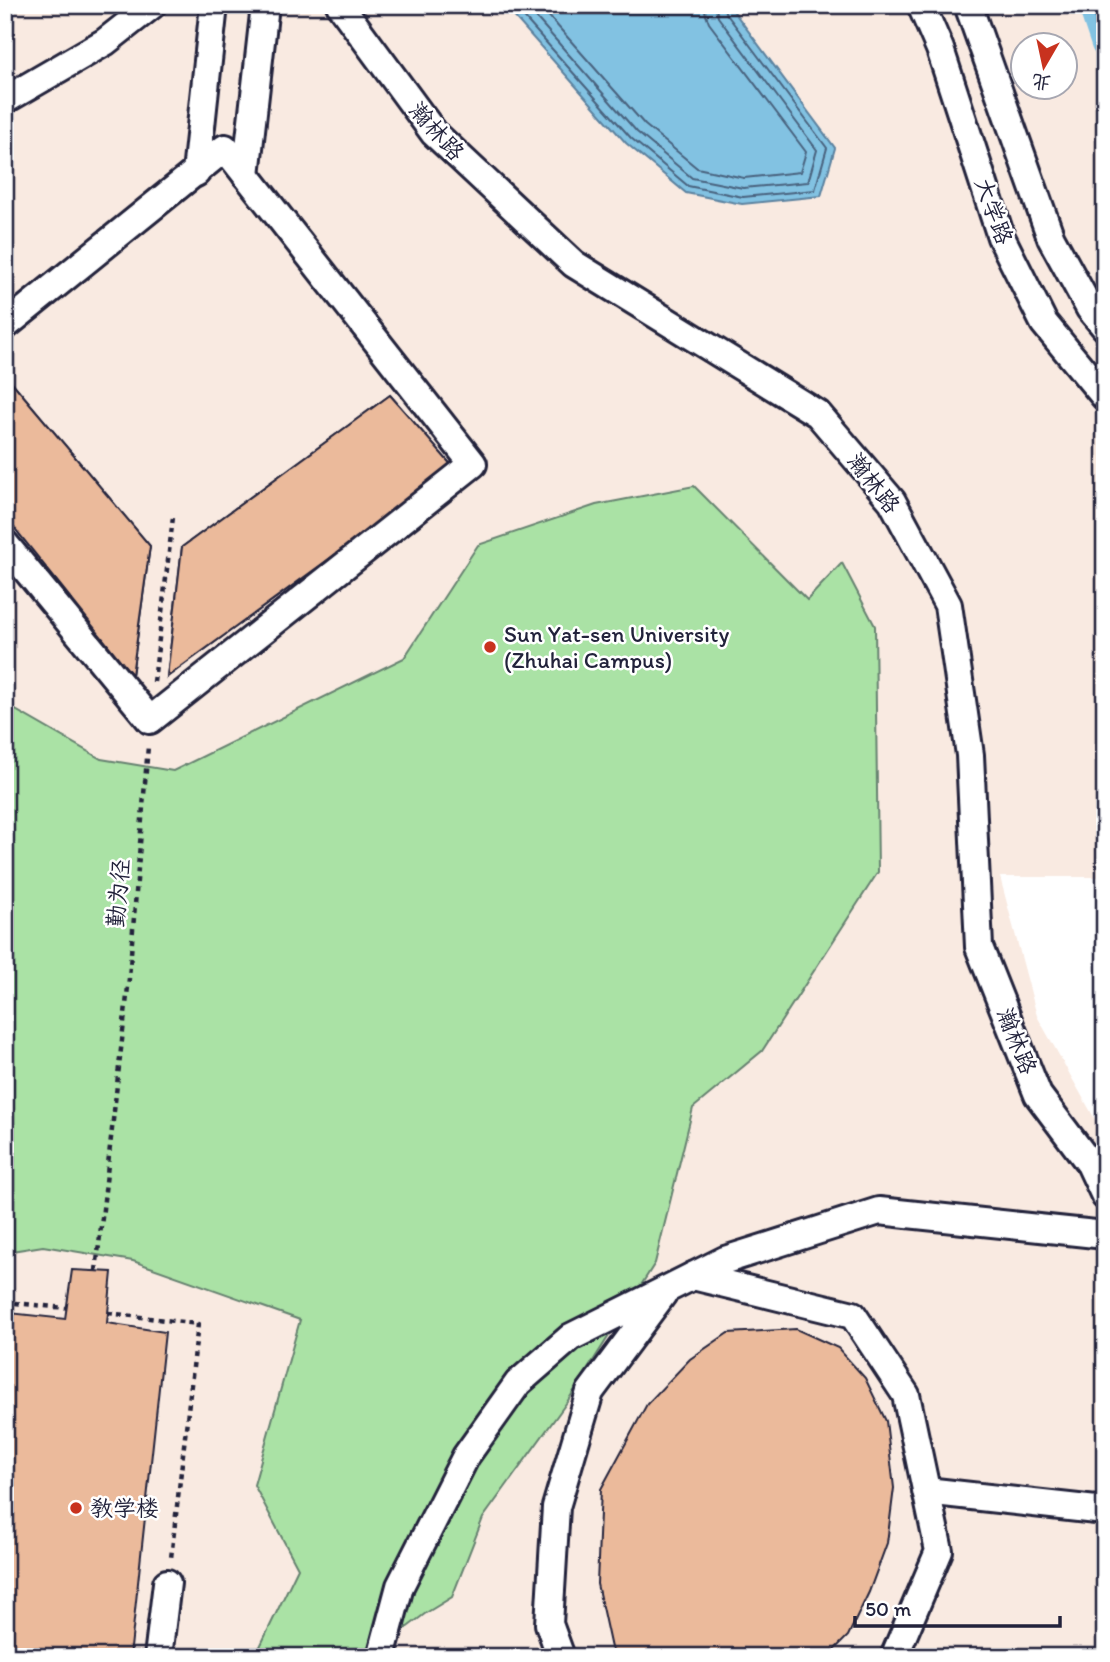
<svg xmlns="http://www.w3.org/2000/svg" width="1110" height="1662" font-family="Itim,'LXGW WenKai TC',sans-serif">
<rect width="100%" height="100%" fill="#fff"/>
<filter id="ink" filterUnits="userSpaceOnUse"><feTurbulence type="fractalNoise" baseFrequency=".0143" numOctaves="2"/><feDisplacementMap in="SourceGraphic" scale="14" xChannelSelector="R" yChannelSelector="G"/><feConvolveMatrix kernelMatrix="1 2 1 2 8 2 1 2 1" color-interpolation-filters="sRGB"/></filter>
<g filter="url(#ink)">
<path fill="#f9eae1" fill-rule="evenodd" d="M5 5H1105V877H1000L1037 1016 1105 1137V1657H5ZM1023 46H1064V88H1023Z"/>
<polygon fill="#aae2a5" stroke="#668270" stroke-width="2" points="694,486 807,600 842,563 875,626 878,872 762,1051 693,1108 655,1263 567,1402 483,1518 452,1597 426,1613 368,1657 255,1657 298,1568 254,1485 300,1320 133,1261 43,1246 5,1252 5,704 101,759 173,771 404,658 478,545 596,505"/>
<polygon fill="#82c2e2" stroke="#5c829f" stroke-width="2" points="504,5 729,5 835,148 821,196 742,204 686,193 626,143"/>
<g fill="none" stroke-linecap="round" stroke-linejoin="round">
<g stroke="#48627e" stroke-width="2">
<polyline points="513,5 631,138 688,186 743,197 815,190 827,148 725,12 724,5"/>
<polyline points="525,5 637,132 692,178 743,188 808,182 817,150 718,17 715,5"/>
<polyline points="539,5 645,125 697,168 744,178 800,172 806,152 709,23 706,15 704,5"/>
</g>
<polyline stroke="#82c2e2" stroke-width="28" points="1092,5 1105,44"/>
</g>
<g fill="#ebba9b" stroke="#22223b" stroke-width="2">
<polygon points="5,374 150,546 132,675 5,516"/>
<polygon points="5,374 150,546 132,675 5,516"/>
<polygon points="390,395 454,468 167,677 182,547"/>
<polygon points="390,395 454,468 167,677 182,547"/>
<polygon points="72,1270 112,1272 107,1323 165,1332 130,1657 5,1657 5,1359 10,1313 65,1319"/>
<polygon points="796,1329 838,1348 865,1378 886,1421 894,1488 887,1543 869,1592 848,1636 827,1657 618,1657 611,1648 597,1584 601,1489 647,1404 690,1359 728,1333"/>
</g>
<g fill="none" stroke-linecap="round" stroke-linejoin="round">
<defs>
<g id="minor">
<polyline points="340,5 434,133 574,264 818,414 892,501 948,605 970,755 979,947 1038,1095 1090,1164 1105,1196"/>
<polyline points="921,5 940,49 1001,237 1044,323 1105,397"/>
<polyline points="968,5 1051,238 1090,309 1105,327"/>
<polyline points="5,100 105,42 152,5"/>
<polyline points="196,173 214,5"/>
<polyline points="246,175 265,5"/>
<polyline points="5,326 225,148 473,464 150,720 5,544"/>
<polyline points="693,1276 853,1315 906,1395 939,1551 894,1657"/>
<polyline points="926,1491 1105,1511"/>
<polyline points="158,1657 167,1583"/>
<polyline points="381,1657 400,1586 466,1456 518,1383 571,1337 725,1260 879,1211 1105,1235"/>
<polyline points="561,1657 549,1624 556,1507 590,1392 663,1294"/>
</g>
</defs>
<use href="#minor" stroke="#22223b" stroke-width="32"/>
<g stroke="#22223b" stroke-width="4.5" stroke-dasharray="5 5" stroke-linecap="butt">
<polyline points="154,682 173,517"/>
<polyline points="96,1271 129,978 148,746"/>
<polyline points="5,1302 66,1308"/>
<polyline points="108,1313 198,1324 171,1558"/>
</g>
<use href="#minor" stroke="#fff" stroke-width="26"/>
</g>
</g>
<g fill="#c8321e" stroke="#fff" stroke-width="2.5">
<circle cx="490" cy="647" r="7"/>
<circle cx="76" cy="1508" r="7"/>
</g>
<g text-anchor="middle" stroke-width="5" stroke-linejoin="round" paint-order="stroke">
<g font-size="23" fill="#22223b" stroke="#fff">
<text transform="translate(437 131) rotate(48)" y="8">瀚林路</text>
<text transform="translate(994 211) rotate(70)" y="8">大学路</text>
<text transform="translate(874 483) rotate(52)" y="8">瀚林路</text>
<text transform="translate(118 893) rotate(-85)" y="8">勤为径</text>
<text transform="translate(1017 1041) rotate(68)" y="8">瀚林路</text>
</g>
<g font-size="23" fill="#22223b" stroke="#fff" text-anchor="start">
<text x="504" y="642">Sun Yat-sen University<tspan x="504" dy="26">(Zhuhai Campus)</tspan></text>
<text x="90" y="1516">教学楼</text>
</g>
</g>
<rect width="1110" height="1662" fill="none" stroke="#fff" stroke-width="28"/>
<rect x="14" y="14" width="1082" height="1634" fill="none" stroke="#22223b" stroke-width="2.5" filter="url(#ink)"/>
<g transform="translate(1044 66) rotate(189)"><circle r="33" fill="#ffffff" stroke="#a7a7b1" stroke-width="2"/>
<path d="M0-5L12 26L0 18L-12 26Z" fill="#c8321e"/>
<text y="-10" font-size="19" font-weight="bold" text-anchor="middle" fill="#22223b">北</text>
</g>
<path d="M855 1616v10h205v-10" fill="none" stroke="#22223b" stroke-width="3.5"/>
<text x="865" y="1616" font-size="21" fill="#22223b" stroke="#ffffff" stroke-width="5" paint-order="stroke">50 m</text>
</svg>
